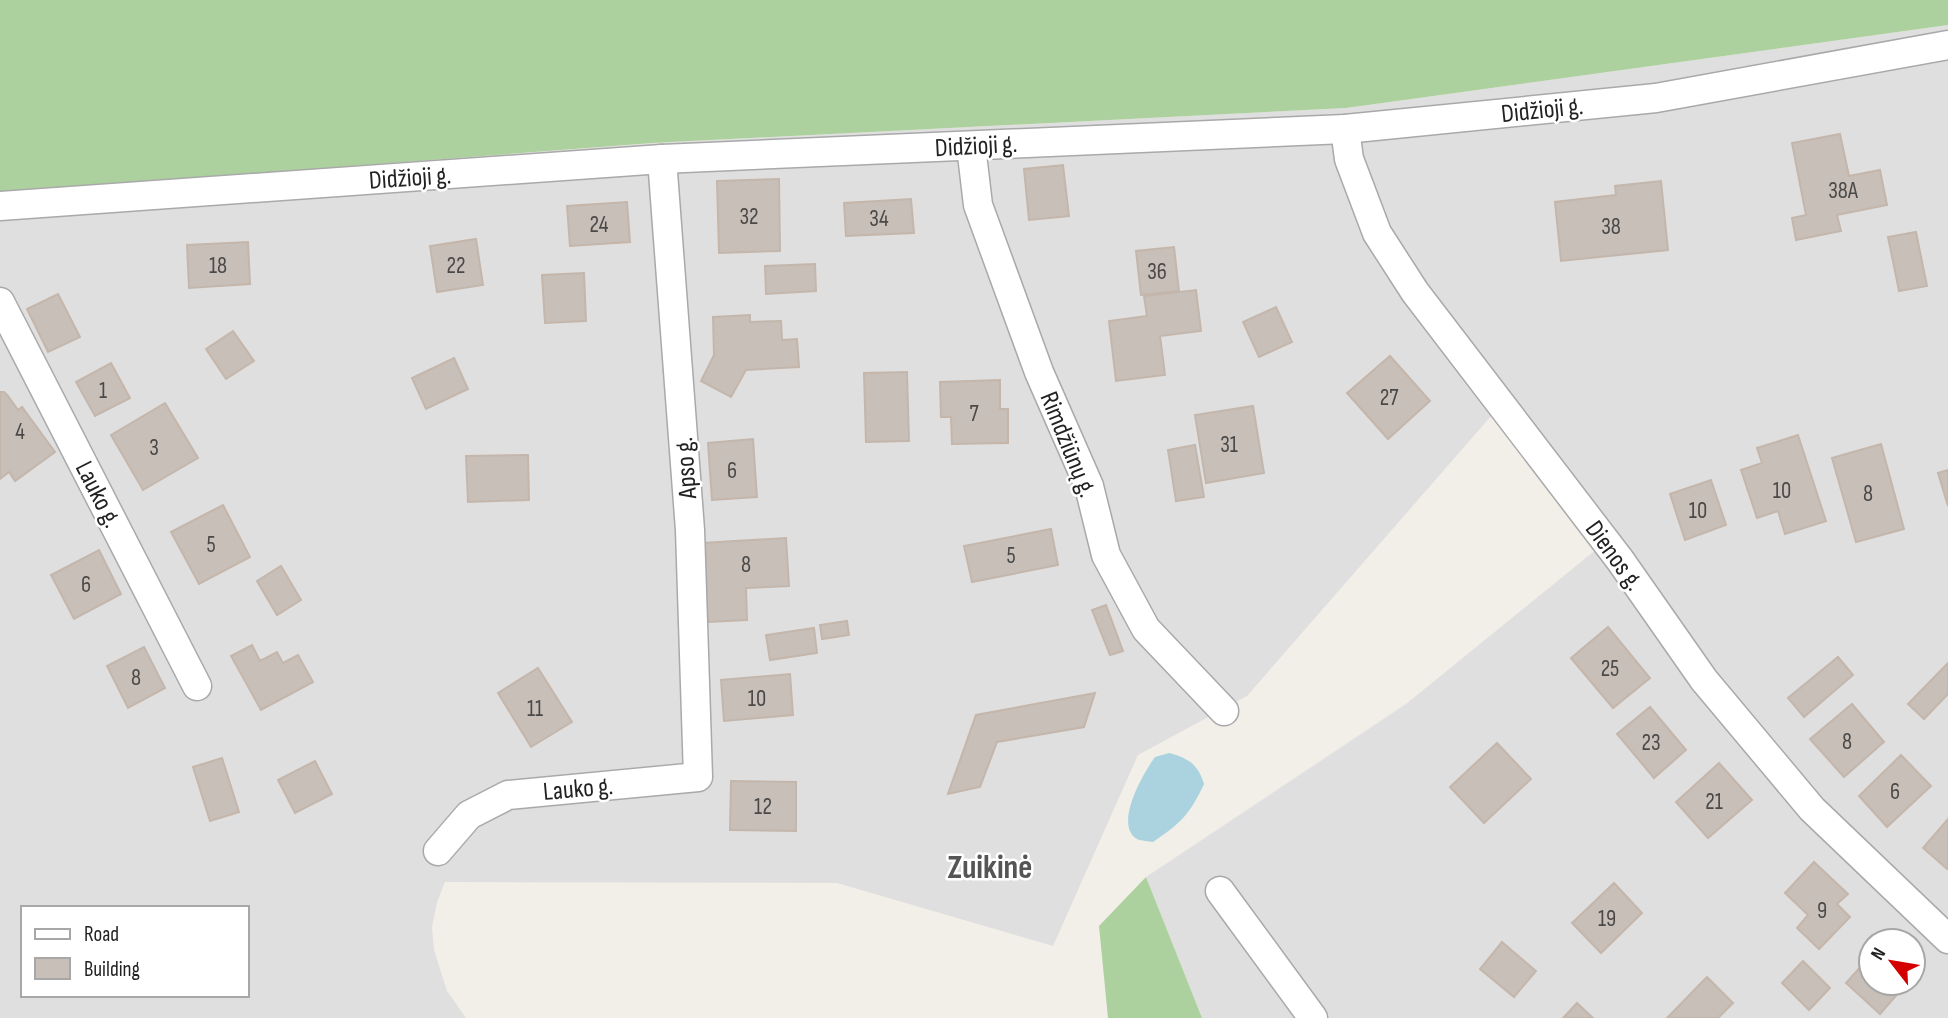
<svg xmlns="http://www.w3.org/2000/svg" width="1948" height="1018" font-family="'Sofia Sans Condensed',sans-serif">
<rect width="100%" height="100%" fill="#f2efe9"/>
<path fill="#e0dfdf" fill-rule="evenodd" d="M1948 25V1018H1202L1146 877 1406 704 1598 548 1492 415 1247 696 1138 755 1053 946 837 883 445 882 437 902 432 927 434 950 447 991 466 1018H0V193L652 143 1346 108ZM23 908H247V995H23ZM1871 941H1913V983H1871Z"/>
<g fill="#add19e">
<polygon points="0,0 1948,0 1948,25 1346,108 652,143 0,193"/>
<polygon points="1146,877 1202,1018 1108,1018 1099,926"/>
</g>
<path fill="#aad3df" d="M1169 753C1188 758 1198 764 1204 784 1190 814 1181 823 1153 842 1149 841 1141 841 1137 839 1113 825 1144 772 1155 757Z"/>
<g fill="#c7bfb8" stroke="#c4b6ab" stroke-width="2">
<polygon points="1840,134 1849,176 1880,170 1887,205 1837,215 1841,231 1796,240 1792,218 1806,215 1792,143"/>
<polygon points="1063,165 1069,216 1029,220 1024,169"/>
<polygon points="779,179 780,251 719,253 717,181"/>
<polygon points="1661,181 1668,250 1561,261 1555,202 1616,195 1615,186"/>
<polygon points="911,199 914,233 846,236 844,203"/>
<polygon points="627,202 630,242 570,246 567,206"/>
<polygon points="1916,232 1927,286 1899,291 1888,237"/>
<polygon points="476,239 483,285 437,292 430,246"/>
<polygon points="248,242 250,284 189,288 187,245"/>
<polygon points="1174,247 1179,291 1141,295 1136,251"/>
<polygon points="815,264 816,291 766,294 765,266"/>
<polygon points="584,273 586,321 545,323 542,275"/>
<polygon points="1196,290 1201,331 1160,336 1165,375 1116,381 1109,321 1147,316 1144,296"/>
<polygon points="58,294 80,337 48,352 27,309"/>
<polygon points="1276,307 1292,342 1259,357 1243,322"/>
<polygon points="750,315 750,322 781,321 782,340 797,339 799,367 746,370 731,397 701,381 714,355 713,317"/>
<polygon points="233,331 254,361 226,379 206,349"/>
<polygon points="1390,356 1430,401 1388,439 1347,393"/>
<polygon points="454,358 468,389 426,409 412,378"/>
<polygon points="111,363 130,398 95,416 76,382"/>
<polygon points="907,372 909,441 866,442 864,373"/>
<polygon points="1000,380 1000,409 1008,409 1008,443 952,444 951,417 941,417 940,382"/>
<polygon points="0,392 4,392 8,396 18,410 22,407 55,452 15,481 9,472 0,479"/>
<polygon points="165,403 198,458 143,490 111,435"/>
<polygon points="1253,406 1264,473 1206,483 1195,415"/>
<polygon points="1798,435 1826,521 1785,534 1778,511 1757,518 1741,470 1762,463 1757,448"/>
<polygon points="753,439 757,497 712,500 708,443"/>
<polygon points="1881,444 1904,529 1856,542 1832,458"/>
<polygon points="1195,445 1204,497 1176,501 1168,450"/>
<polygon points="528,455 529,500 468,502 466,456"/>
<polygon points="1948,470 1948,506 1938,473"/>
<polygon points="1711,480 1726,525 1685,540 1670,494"/>
<polygon points="223,505 250,557 199,584 171,532"/>
<polygon points="1051,529 1058,565 972,582 964,546"/>
<polygon points="786,538 789,586 746,588 747,620 708,622 703,543"/>
<polygon points="99,550 121,594 74,619 51,575"/>
<polygon points="281,566 301,600 277,615 257,581"/>
<polygon points="1106,605 1123,651 1110,655 1092,610"/>
<polygon points="847,621 849,635 822,639 820,625"/>
<polygon points="1608,627 1650,678 1613,708 1571,658"/>
<polygon points="814,628 817,653 770,660 766,635"/>
<polygon points="252,645 260,661 277,652 283,663 298,655 313,682 261,710 231,656"/>
<polygon points="144,647 165,688 128,708 107,666"/>
<polygon points="1838,657 1853,675 1804,717 1788,698"/>
<polygon points="1948,663 1948,694 1924,719 1908,704"/>
<polygon points="538,668 572,722 531,747 498,693"/>
<polygon points="790,674 793,715 724,721 721,680"/>
<polygon points="1095,693 1084,727 997,742 980,787 948,794 976,715"/>
<polygon points="1852,704 1884,742 1844,777 1810,739"/>
<polygon points="1650,707 1686,750 1654,778 1617,734"/>
<polygon points="1497,743 1531,779 1484,823 1450,787"/>
<polygon points="1901,755 1931,786 1887,827 1859,796"/>
<polygon points="222,758 239,812 210,821 193,767"/>
<polygon points="315,761 332,794 295,813 278,780"/>
<polygon points="1719,763 1752,800 1708,838 1676,802"/>
<polygon points="731,781 796,782 796,831 730,830"/>
<polygon points="1948,819 1948,868 1947,869 1923,848"/>
<polygon points="1814,862 1848,894 1837,904 1850,917 1819,949 1797,928 1808,915 1785,893"/>
<polygon points="1614,883 1642,913 1601,953 1572,923"/>
<polygon points="1502,942 1536,971 1514,997 1480,969"/>
<polygon points="1871,955 1871,983 1907,983 1880,1014 1846,983"/>
<polygon points="1913,958 1922,966 1913,977"/>
<polygon points="1803,961 1830,988 1809,1010 1782,983"/>
<polygon points="1707,977 1733,1003 1718,1018 1667,1018"/>
<polygon points="1577,1003 1593,1018 1563,1018"/>
</g>
<g fill="none" stroke-linecap="round" stroke-linejoin="round">
<defs>
<g id="street">
<polyline points="1345,129 1349,159 1377,233 1415,292 1620,560 1704,680 1812,809 1948,939"/>
<polyline points="971,146 978,205 1039,372 1089,486 1106,555 1146,629 1224,711"/>
<polyline points="0,206 662,159 1345,129 1656,98 1948,45"/>
<polyline points="0,302 197,686"/>
<polyline points="438,851 469,815 508,795 698,777 690,530 662,159"/>
<polyline points="1220,891 1313,1018"/>
</g>
</defs>
<use href="#street" stroke="#a9a9a9" stroke-width="31"/>
<use href="#street" stroke="#fff" stroke-width="28"/>
</g>
<g text-anchor="middle" stroke-width="5" stroke-linejoin="round" paint-order="stroke">
<g font-size="23" fill="#4b4948">
<text x="1843" y="198">38A</text>
<text x="749" y="224">32</text>
<text x="879" y="226">34</text>
<text x="599" y="232">24</text>
<text x="1611" y="234">38</text>
<text x="218" y="273">18</text>
<text x="456" y="273">22</text>
<text x="1157" y="279">36</text>
<text x="103" y="398">1</text>
<text x="1389" y="405">27</text>
<text x="974" y="421">7</text>
<text x="20" y="439">4</text>
<text x="1229" y="452">31</text>
<text x="154" y="455">3</text>
<text x="732" y="478">6</text>
<text x="1782" y="498">10</text>
<text x="1868" y="501">8</text>
<text x="1698" y="518">10</text>
<text x="211" y="552">5</text>
<text x="1011" y="563">5</text>
<text x="746" y="572">8</text>
<text x="86" y="592">6</text>
<text x="1610" y="676">25</text>
<text x="136" y="685">8</text>
<text x="757" y="706">10</text>
<text x="535" y="716">11</text>
<text x="1847" y="749">8</text>
<text x="1651" y="750">23</text>
<text x="1895" y="799">6</text>
<text x="1714" y="809">21</text>
<text x="763" y="814">12</text>
<text x="1822" y="918">9</text>
<text x="1607" y="926">19</text>
</g>
<g font-size="26" fill="#222" stroke="#fff">
<text transform="translate(1542 109) rotate(-6)" y="9">Didžioji g.</text>
<text transform="translate(976 145) rotate(-3)" y="9">Didžioji g.</text>
<text transform="translate(410 177) rotate(-4)" y="9">Didžioji g.</text>
<text transform="translate(1069 444) rotate(68)" y="9">Rimdžiūnų g.</text>
<text transform="translate(685 468) rotate(-94)" y="9">Apso g.</text>
<text transform="translate(99 494) rotate(63)" y="9">Lauko g.</text>
<text transform="translate(1615 555) rotate(54)" y="9">Dienos g.</text>
<text transform="translate(578 788) rotate(-5)" y="9">Lauko g.</text>
</g>
<g font-size="33" font-weight="bold" fill="#555" stroke="#fff">
<text x="990" y="878">Zuikinė</text>
</g>
</g>
<rect x="21" y="906" width="228" height="91" fill="#ffffff" stroke="#a7a7a7" stroke-width="2"/>
<rect x="35" y="929" width="35" height="10" fill="#ffffff" stroke="#a7a7a7" stroke-width="2"/>
<text x="84" y="941" font-size="21" fill="#222222">Road</text>
<rect x="35" y="958" width="35" height="21" fill="#c7bfb8" stroke="#a7a7a7" stroke-width="2"/>
<text x="84" y="976" font-size="21" fill="#222222">Building</text>
<g transform="translate(1892 962) rotate(301)"><circle r="33" fill="#ffffff" stroke="#a7a7a7" stroke-width="2"/>
<path d="M0-5L12 26L0 18L-12 26Z" fill="#d40000"/>
<text y="-10" font-size="19" font-weight="bold" text-anchor="middle" fill="#222222">N</text>
</g>
</svg>
